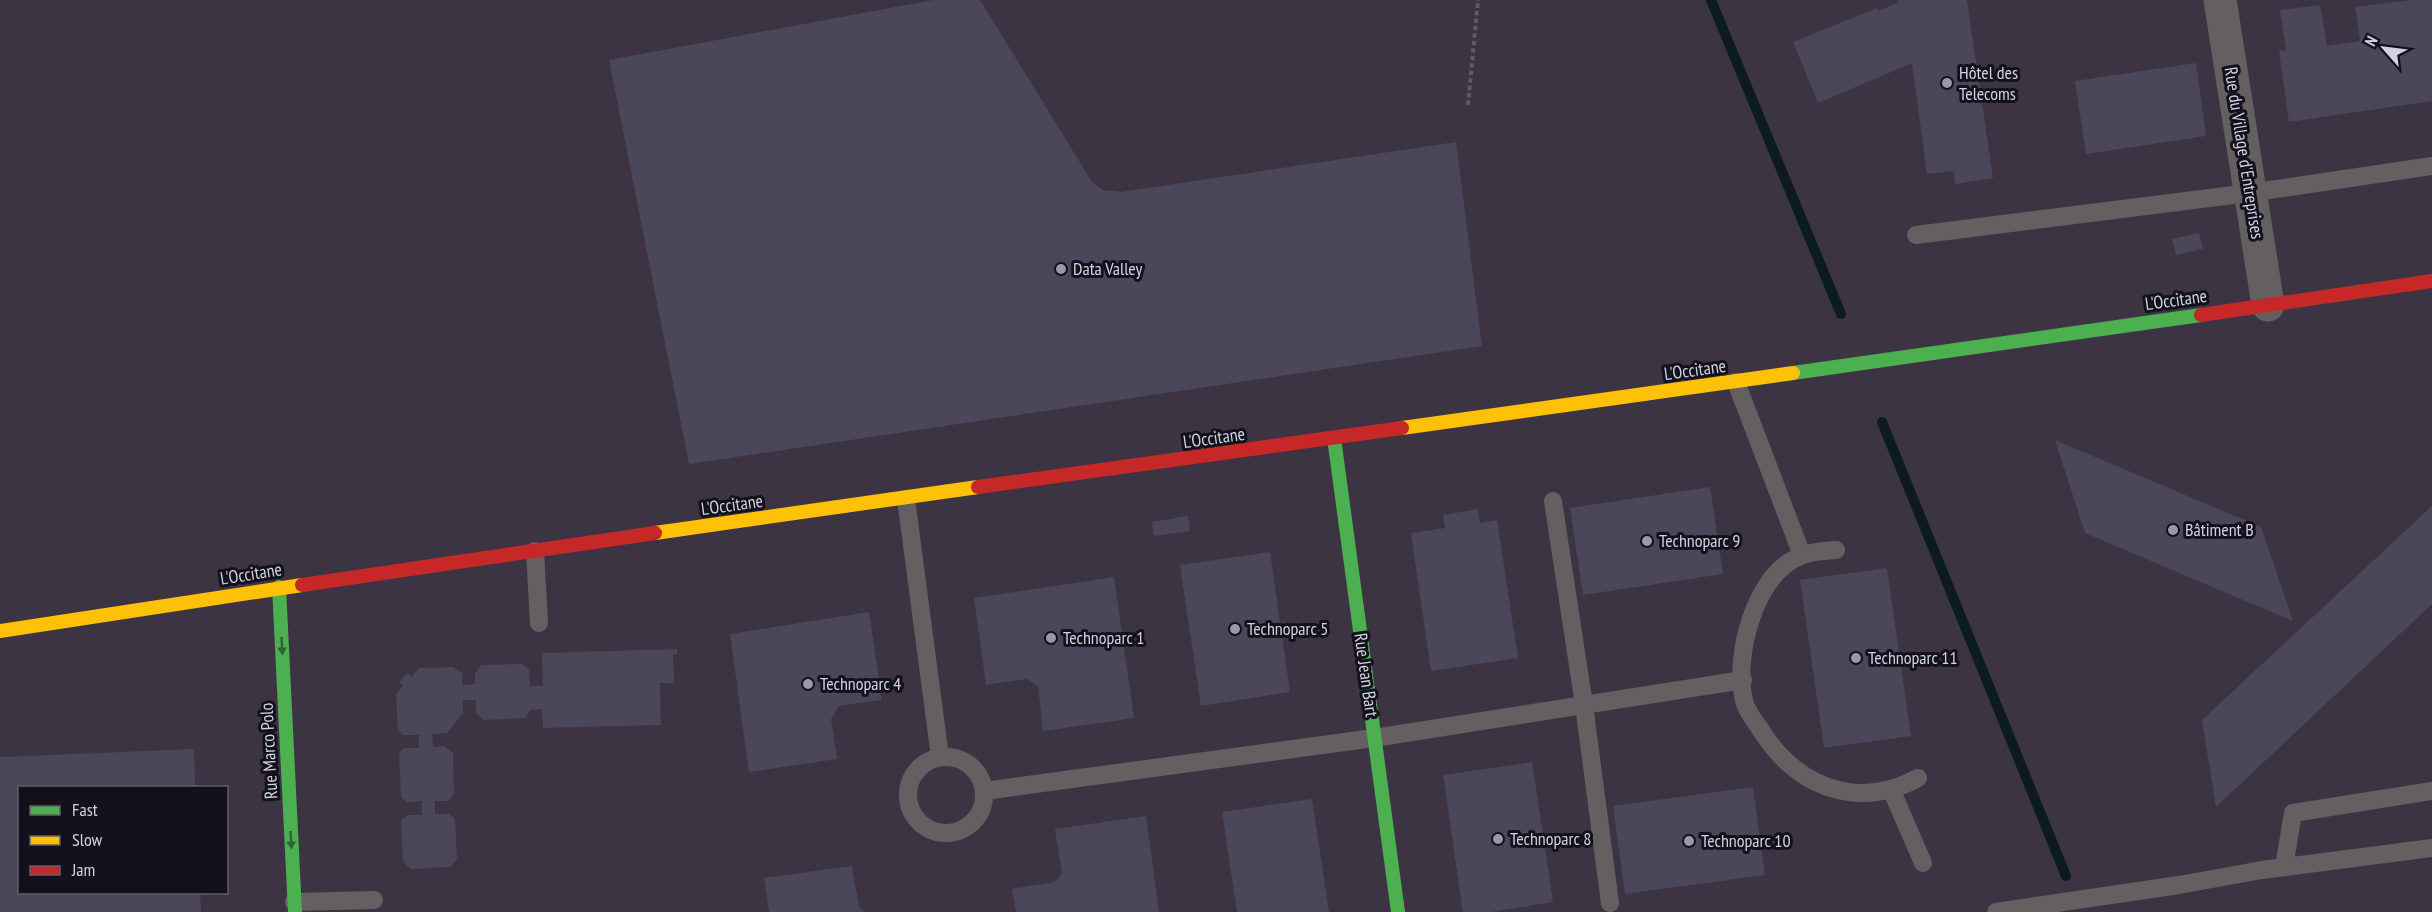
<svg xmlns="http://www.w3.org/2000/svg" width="2432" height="912" font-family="'PT Sans Narrow',sans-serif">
<rect width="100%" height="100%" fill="#2d2c39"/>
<path fill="#3c3443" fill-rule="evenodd" d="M0 0H2432V912H0ZM20 788H226V892H20Z"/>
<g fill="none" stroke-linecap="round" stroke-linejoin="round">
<g stroke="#0c1c1e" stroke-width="10">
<polyline points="1711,0 1841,314"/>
<polyline points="1882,422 2066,876"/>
</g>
</g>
<g fill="#4a475b">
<polygon points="933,0 980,0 1092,182 1103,190 1121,192 1456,142 1482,346 689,464 609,60"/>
<polygon points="1898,0 1967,0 1993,178 1955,184 1954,171 1927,174 1912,63 1818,103 1793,42 1877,8 1878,11 1898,3"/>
<polygon points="2412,0 2432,0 2432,101 2289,122 2279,51 2286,50 2280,10 2320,5 2327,46 2360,41 2355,7"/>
<polygon points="2196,63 2206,136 2086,154 2075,81"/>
<polygon points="2199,233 2203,249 2176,255 2172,239"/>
<polygon points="2055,440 2261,527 2293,621 2085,533"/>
<polygon points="1710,487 1723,574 1583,595 1570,508"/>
<polygon points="2432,506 2432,604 2216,807 2202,720"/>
<polygon points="1478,509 1480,523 1497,520 1518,658 1431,671 1411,533 1445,528 1443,515"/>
<polygon points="1188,516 1190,531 1154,536 1152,522"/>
<polygon points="1270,552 1290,692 1201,706 1180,565"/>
<polygon points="1887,568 1911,736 1824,748 1800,580"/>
<polygon points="1114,577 1134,718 1043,731 1038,686 1027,679 986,685 974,598"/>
<polygon points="869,612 882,700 839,706 831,719 837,759 749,772 730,634"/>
<polygon points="677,649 677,654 673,654 674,683 660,683 661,725 543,728 542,709 530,710 526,718 484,720 476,713 476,700 463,700 463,713 447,733 432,734 433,747 444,746 453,753 454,794 448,801 435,801 435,814 449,814 455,819 457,859 450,867 411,869 403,862 401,820 408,815 422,815 422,801 407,802 401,797 399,753 404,748 419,748 419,735 403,735 398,730 396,695 403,685 399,682 407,673 412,677 419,668 453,667 462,673 462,685 475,684 475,674 481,665 522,664 529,670 530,686 543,686 542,653"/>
<polygon points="194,749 195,788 20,788 20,892 200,892 201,912 0,912 0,757"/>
<polygon points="1532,762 1553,902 1491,912 1463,912 1443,775"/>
<polygon points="1753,787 1765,875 1625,894 1613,806"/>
<polygon points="1312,799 1329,912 1237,912 1222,812"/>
<polygon points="1146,816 1159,912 1016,912 1012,889 1055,882 1062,874 1055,829"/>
<polygon points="852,866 859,907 864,912 769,912 764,878"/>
</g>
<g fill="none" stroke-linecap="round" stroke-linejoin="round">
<polyline stroke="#5e5c60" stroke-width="4" stroke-dasharray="4.5 3" stroke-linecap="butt" points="1468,105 1478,0"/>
<g stroke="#646062" stroke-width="18">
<polyline points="1916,235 2249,193 2432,166"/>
<polyline points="1736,382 1802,555"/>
<polyline points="906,499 940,757"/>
<polyline points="1553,501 1584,705 1610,903"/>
<path d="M1836 550C1817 551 1800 553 1785 565 1751 591 1733 664 1745 704 1749 715 1758 725 1764 735 1800 788 1859 810 1918 778"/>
<polyline points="535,551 539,623"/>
<circle cx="946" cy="795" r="38"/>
<polyline points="1891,789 1923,863"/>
<polyline points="984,791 1374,738 1743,680"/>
<polyline points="2284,867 2293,813 2432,791"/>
<polyline points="294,902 374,900"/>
<polyline points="1996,912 2179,885 2262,870 2432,848"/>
</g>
<polyline stroke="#646062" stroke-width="33" points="2220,0 2268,305"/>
<g stroke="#4caf50" stroke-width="14">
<polyline points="1793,373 2201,315"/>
<polyline points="1334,438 1398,912"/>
<polyline points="279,587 295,912"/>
</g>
<g stroke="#ffc107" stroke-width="14">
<polyline points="1402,428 1793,373"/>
<polyline points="655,533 978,487"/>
<polyline points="0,631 302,585"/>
</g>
<g stroke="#c62828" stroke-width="14">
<polyline points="2201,315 2432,281"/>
<polyline points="978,487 1402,428"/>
<polyline points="302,585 655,533"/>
</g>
</g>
<defs><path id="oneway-solid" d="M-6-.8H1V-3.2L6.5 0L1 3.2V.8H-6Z" transform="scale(1.5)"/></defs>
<g fill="#2f6036">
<use href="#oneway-solid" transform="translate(282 646) rotate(87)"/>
<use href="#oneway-solid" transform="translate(291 840) rotate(87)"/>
</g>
<g fill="#9898a7" stroke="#12111c" stroke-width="2">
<circle cx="1947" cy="83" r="6"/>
<circle cx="1061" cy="269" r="6"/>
<circle cx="2173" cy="530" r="6"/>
<circle cx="1647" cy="541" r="6"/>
<circle cx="1235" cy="629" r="6"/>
<circle cx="1051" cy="638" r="6"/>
<circle cx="1856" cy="658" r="6"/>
<circle cx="808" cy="684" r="6"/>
<circle cx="1498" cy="839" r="6"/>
<circle cx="1689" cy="841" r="6"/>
</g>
<g text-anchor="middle" stroke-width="6" stroke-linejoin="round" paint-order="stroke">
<g font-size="18" fill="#d2d2e2" stroke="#12111c" text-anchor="start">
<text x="1959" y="79">Hôtel des<tspan x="1959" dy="21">Telecoms</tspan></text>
<text x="1073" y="275">Data Valley</text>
<text x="2185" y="536">Bâtiment B</text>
<text x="1659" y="547">Technoparc 9</text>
<text x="1247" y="635">Technoparc 5</text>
<text x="1063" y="644">Technoparc 1</text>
<text x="1868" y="664">Technoparc 11</text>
<text x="820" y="690">Technoparc 4</text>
<text x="1510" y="845">Technoparc 8</text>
<text x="1701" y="847">Technoparc 10</text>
</g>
<g font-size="18" fill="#d2d2e2" stroke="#12111c">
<text transform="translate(2244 153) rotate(81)" y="6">Rue du Village d'Entreprises</text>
<text transform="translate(2176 300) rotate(-8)" y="6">L'Occitane</text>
<text transform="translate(1695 370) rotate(-8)" y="6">L'Occitane</text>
<text transform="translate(1214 438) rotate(-8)" y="6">L'Occitane</text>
<text transform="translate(732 505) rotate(-8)" y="6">L'Occitane</text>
<text transform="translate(251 574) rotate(-9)" y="6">L'Occitane</text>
<text transform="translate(1366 675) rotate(82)" y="6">Rue Jean Bart</text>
<text transform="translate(269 751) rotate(-93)" y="6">Rue Marco Polo</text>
</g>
</g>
<rect x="18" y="786" width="210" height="108" fill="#12111c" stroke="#5f5e6b" stroke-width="1.5"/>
<rect x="30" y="806" width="30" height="9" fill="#4caf50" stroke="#5f5e6b" stroke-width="1.5"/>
<text x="72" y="816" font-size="18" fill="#d2d2e2">Fast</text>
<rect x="30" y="836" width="30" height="9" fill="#ffc107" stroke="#5f5e6b" stroke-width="1.5"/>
<text x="72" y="846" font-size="18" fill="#d2d2e2">Slow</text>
<rect x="30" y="866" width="30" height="9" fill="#c62828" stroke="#5f5e6b" stroke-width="1.5"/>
<text x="72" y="876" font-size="18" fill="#d2d2e2">Jam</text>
<g transform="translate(2384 48) rotate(298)" stroke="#12111c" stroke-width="4.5" paint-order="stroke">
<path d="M0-4.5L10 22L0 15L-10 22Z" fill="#d2d2e2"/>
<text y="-9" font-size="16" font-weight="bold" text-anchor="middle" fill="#d2d2e2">N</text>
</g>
</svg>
